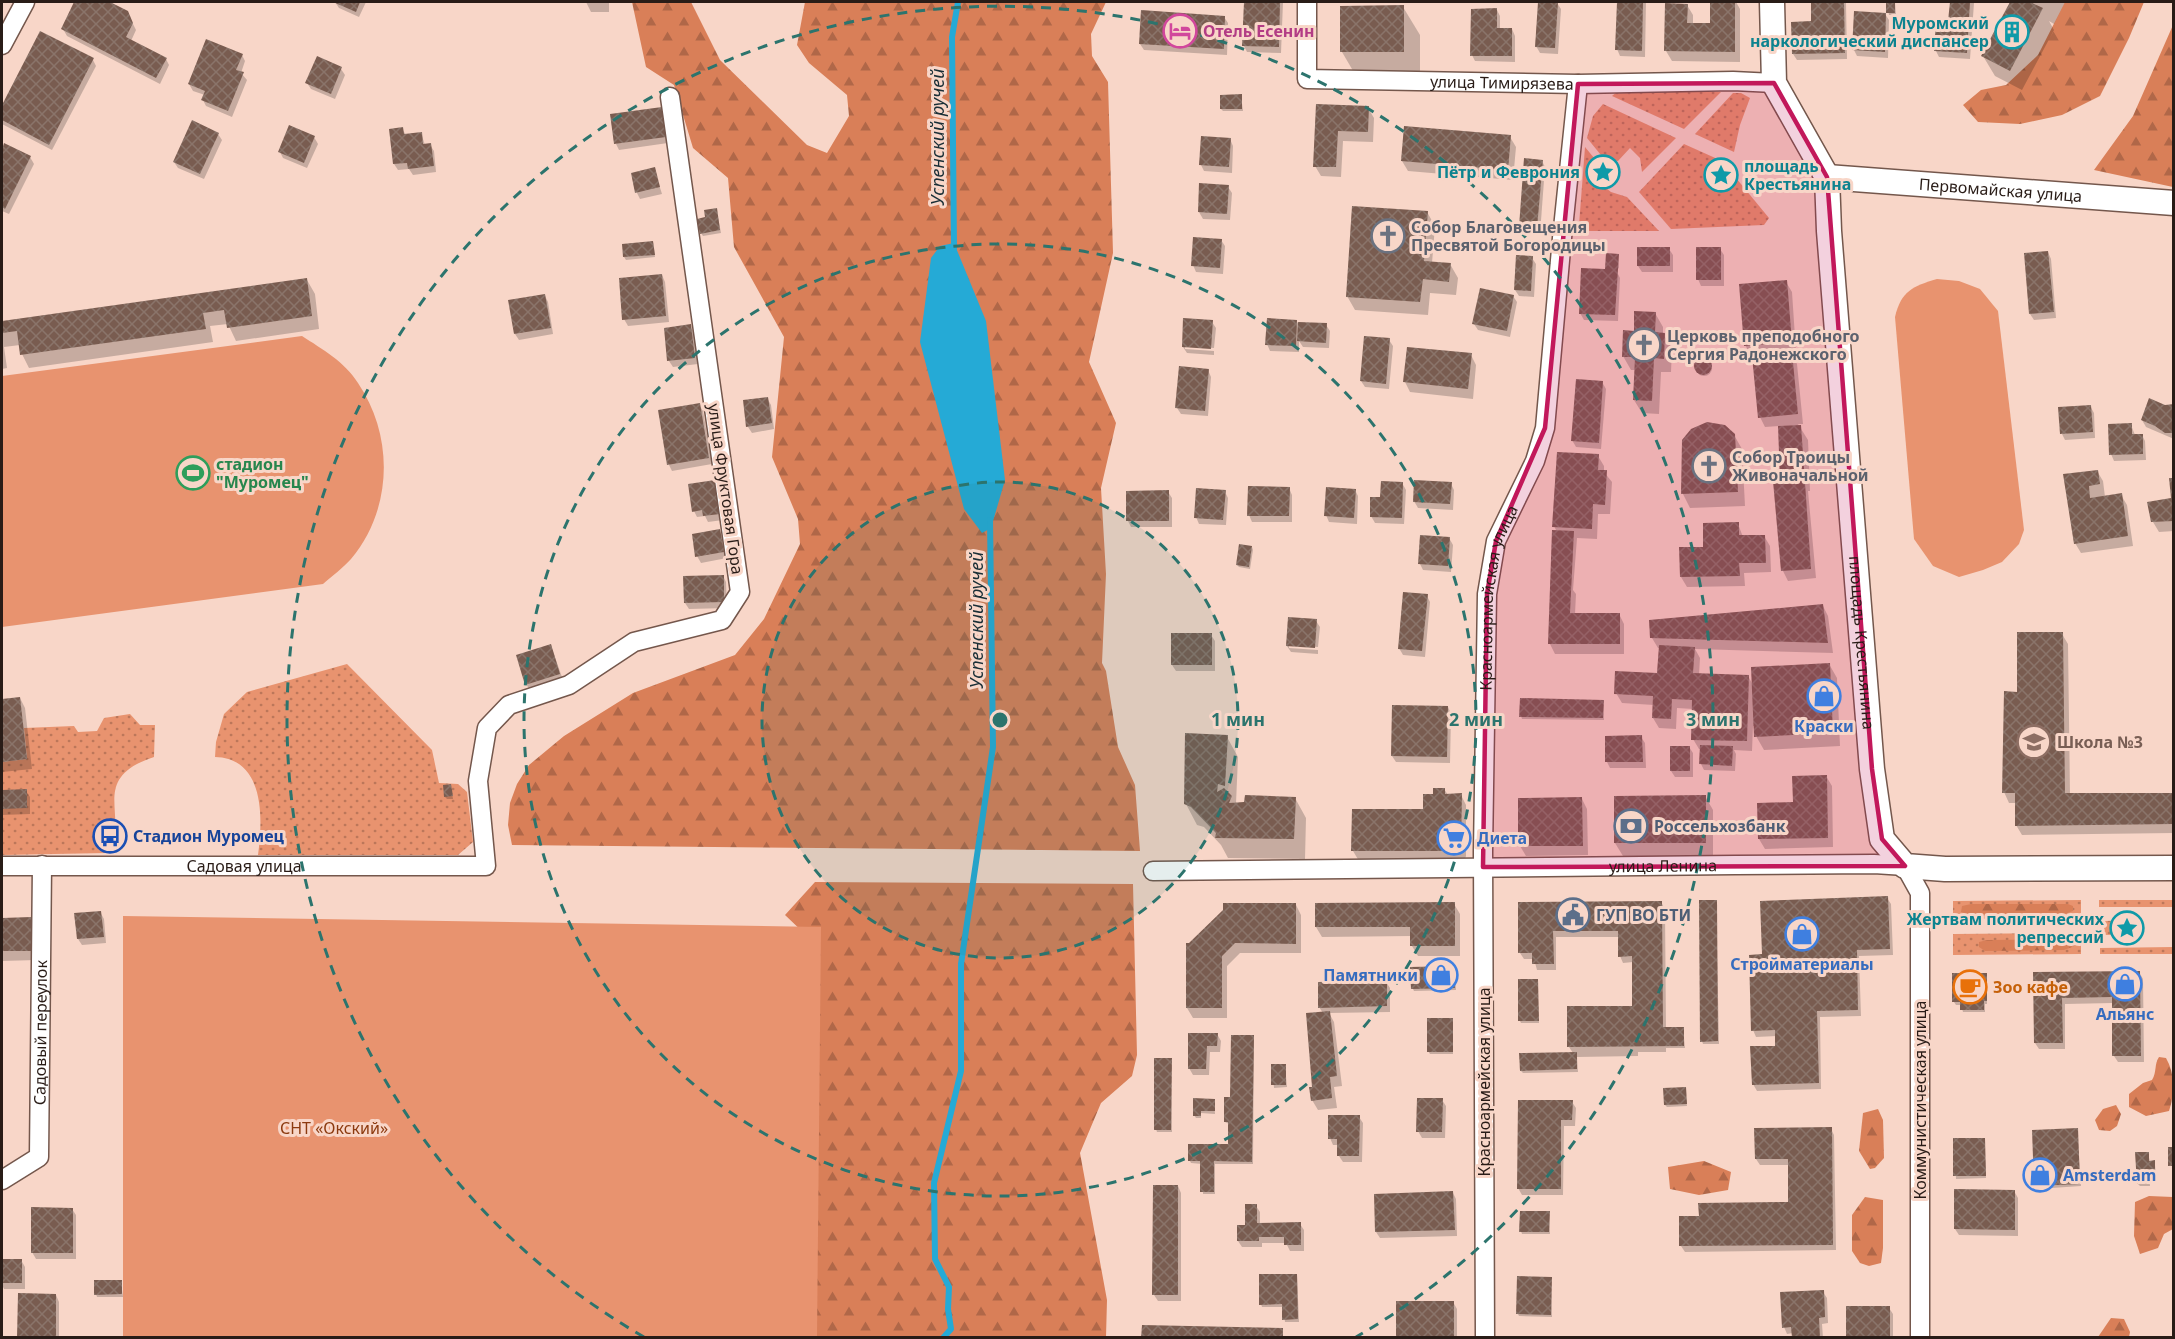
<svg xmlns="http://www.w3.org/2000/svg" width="2175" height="1339" font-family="'Noto Sans',sans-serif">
<defs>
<pattern id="grass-dots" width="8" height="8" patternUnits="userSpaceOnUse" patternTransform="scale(1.5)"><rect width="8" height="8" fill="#e8936f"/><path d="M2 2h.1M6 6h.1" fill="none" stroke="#bc775a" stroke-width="1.8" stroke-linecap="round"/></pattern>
<pattern id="forest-firs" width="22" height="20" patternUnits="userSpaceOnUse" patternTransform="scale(1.5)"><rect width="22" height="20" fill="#d97f58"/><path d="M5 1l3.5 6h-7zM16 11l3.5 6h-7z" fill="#b06748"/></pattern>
<pattern id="building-cross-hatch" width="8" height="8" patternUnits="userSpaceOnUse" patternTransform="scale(1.5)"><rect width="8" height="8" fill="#795c50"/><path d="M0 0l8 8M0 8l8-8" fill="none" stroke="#8a746a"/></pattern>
</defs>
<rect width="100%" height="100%" fill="#f8d6c8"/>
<g fill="url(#grass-dots)">
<polygon points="1619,90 1721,92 1684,129 1612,96"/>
<polygon points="1733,93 1741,93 1750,98 1740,125 1734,152 1695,134"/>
<polygon points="1603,104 1676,138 1642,172 1640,158 1630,148 1618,161 1605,160 1587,138 1593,116"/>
<polygon points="1684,144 1722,161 1769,218 1764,225 1671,229 1639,192"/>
<polygon points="1585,147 1599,164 1596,180 1611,192 1627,197 1659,231 1588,231 1579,225"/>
<path d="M347 664 432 750 439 783 458 784 467 792 473 842 458 855H258C263 819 265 758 215 757L216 742 224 714 247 692Z"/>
<path d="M130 714 140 725H155L154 757C86 779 132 818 107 853L2 855V762L27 759 24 728 74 726 78 732 97 731 104 718Z"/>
<polygon points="2081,900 2081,918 1953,919 1953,901"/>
<rect x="2099" y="900" width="74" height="7"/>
<polygon points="2142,920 2142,934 2104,935 2104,921"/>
<polygon points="2081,933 2081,954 1953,955 1953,934"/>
<polygon points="2173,947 2173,954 2100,954 2100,948"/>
</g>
<g fill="url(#forest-firs)">
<polygon points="632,2 691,2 720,60 807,145 827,153 849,116 847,95 809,63 797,45 805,2 1106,2 1091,34 1092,56 1108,82 1113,253 1089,362 1116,423 1101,488 1106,574 1102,663 1106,671 1118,747 1135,785 1140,851 512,845 508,825 510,803 517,784 529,765 564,736 633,693 735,655 764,619 800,544 798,519 772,457 784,337 734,247 728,178 693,148 674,85 646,67"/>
<polygon points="2065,2 2144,2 2129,38 2100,96 2062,115 2020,124 1978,122 1963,105 1981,90 2006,85 2038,55"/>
<polygon points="2173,25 2173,187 2094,170 2133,116"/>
<polygon points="815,882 1133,884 1137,1055 1132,1076 1101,1103 1080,1153 1107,1300 1106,1337 777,1337 807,936 785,915"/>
<polygon points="1971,904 2068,904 2073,906 2073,911 2065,914 1970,915 1961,912 1962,906"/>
<polygon points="2066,939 2072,940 2072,947 2064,950 1985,951 1979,947 1979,942 1987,940"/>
<path d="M2159 1057 2166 1058C2175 1073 2175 1094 2169 1111L2146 1116 2129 1107V1094L2143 1083 2152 1080C2157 1072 2154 1064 2159 1057Z"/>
<polygon points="2116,1105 2121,1114 2117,1126 2110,1131 2099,1130 2095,1120 2103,1109"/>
<polygon points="1878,1109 1883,1120 1884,1158 1875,1168 1870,1169 1859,1151 1863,1113"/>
<polygon points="1704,1161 1731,1172 1728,1190 1699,1195 1670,1189 1668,1167"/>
<polygon points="2149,1196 2173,1197 2173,1229 2164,1234 2158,1248 2140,1254 2134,1236 2135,1202"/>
<polygon points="1865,1197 1883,1200 1883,1248 1881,1263 1869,1266 1860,1263 1852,1251 1852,1215"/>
<polygon points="2111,1318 2124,1319 2130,1332 2129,1337 2098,1337"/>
</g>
<g fill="#e8936f">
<path d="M1937 279 1959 281 1980 289 1998 311 2024 530 2019 544 2002 562 1983 570 1959 577 1933 566 1914 539 1895 317C1901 291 1913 286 1937 279Z"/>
<path d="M302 336C322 349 345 362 358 383 394 436 393 509 351 559 343 568 332 576 323 584L2 627V376Z"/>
<polygon points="123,916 821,927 817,1337 123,1337"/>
</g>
<polygon fill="#25aad6" points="954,243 986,321 1005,480 991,528 982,533 964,509 920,342 931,258 940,246"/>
<g fill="#0003">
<polygon points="76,2 107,2 127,12 136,30 131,41 166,59 169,65 160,84 67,36 63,29"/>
<polygon points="335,2 366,2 359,17 339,8"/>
<polygon points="586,2 609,2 609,12 591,12"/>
<polygon points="1245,2 1283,2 1281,53 1247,52 1244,46"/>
<polygon points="1539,2 1557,3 1561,9 1558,54 1540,53 1536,46"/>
<polygon points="1618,2 1646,2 1645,57 1620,56 1617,49"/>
<polygon points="1712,2 1736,2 1740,9 1740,62 1672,61 1666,51 1687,5 1693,15 1693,25 1711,25"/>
<polygon points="1812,2 1846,2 1847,59 1797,60 1793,54 1812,22"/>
<polygon points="1887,2 1895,2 1896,15 1889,15"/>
<polygon points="1951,2 1974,3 1970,59 1939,57 1936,51 1950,23"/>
<polygon points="2012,2 2065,2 2054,24 2049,21 2054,30 2022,90 1995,76 1983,56"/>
<polygon points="1403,7 1420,35 1420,80 1359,81 1342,52"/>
<polygon points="1497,10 1500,16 1500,29 1512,29 1515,36 1515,62 1475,61 1472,55"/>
<polygon points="1885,14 1889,20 1888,58 1857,56 1854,50"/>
<polygon points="1224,17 1228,23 1227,55 1144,50 1140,44"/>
<polygon points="41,33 93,60 96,66 52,150 2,124 2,109"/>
<polygon points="242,55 245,61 241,73 247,80 232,117 206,106 203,100 205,95 193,91 189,84"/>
<polygon points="317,58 341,69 345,75 335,99 311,89 307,83"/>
<polygon points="1241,96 1243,111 1223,111 1221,109"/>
<polygon points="1317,106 1368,108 1374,118 1373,142 1343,141 1341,177 1321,176 1315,166"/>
<polygon points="661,108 665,115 668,143 619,150 616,144"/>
<polygon points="402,129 406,135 421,133 425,145 430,145 434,151 436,172 413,175 409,169 398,170 394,164"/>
<polygon points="218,134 222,140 204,179 178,168 174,162"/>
<polygon points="314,137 318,144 307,168 283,158 280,152"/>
<polygon points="1510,137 1516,147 1513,180 1408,171 1402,161"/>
<polygon points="1230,139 1233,146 1232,173 1204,171 1201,165"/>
<polygon points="5,145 30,157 34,164 9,214 2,211 2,153"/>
<polygon points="1542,161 1545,167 1540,234 1524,233 1520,226"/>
<polygon points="654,169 662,194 640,199 637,193 632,174"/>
<polygon points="1201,185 1228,187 1232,193 1230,220 1203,219 1199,212"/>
<polygon points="717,212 721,233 703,236 701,233"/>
<polygon points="1427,212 1435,226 1432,263 1450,264 1458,278 1456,295 1430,293 1428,315 1355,310 1347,296"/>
<polygon points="1221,240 1225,246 1223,274 1196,272 1193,265"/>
<polygon points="653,243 655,257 626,260 624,257"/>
<polygon points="1669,249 1673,255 1673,272 1642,272 1638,266"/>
<polygon points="1720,249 1724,255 1724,286 1701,286 1698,279"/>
<polygon points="2048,252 2051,259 2056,318 2034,320 2030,314 2025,254"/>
<polygon points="1618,255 1619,269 1615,263 1613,264 1620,278 1618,321 1584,320 1580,313"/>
<polygon points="1532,258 1536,264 1534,297 1519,296 1515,290"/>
<polygon points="662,275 665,282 669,322 628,326 624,319"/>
<polygon points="307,280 315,294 319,329 236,341 228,324 210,326 213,342 29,368 22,354 20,345 4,347 7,368 2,369 2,323"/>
<polygon points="1786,282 1792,292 1796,352 1790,352 1797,364 1803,424 1798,424 1808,440 1810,491 1808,491 1816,578 1788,581 1783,571 1775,482 1782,481 1779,426 1765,427 1760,417 1754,355 1751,355 1745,345"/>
<polygon points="545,296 548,302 553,334 519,340 515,334"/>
<polygon points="1513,296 1517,302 1510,337 1478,330 1474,324"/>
<polygon points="1655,313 1663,327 1663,334 1672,348 1671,372 1661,372 1659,414 1642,413 1634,400 1636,370 1631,370 1623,356 1635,332"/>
<polygon points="1296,321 1298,323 1326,325 1330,331 1329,348 1303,347 1299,341 1299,352 1270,351 1267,344"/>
<polygon points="1212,322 1216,328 1214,348 1185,346 1185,349 1214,351 1214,355 1187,353 1183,347"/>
<polygon points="690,326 694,332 698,364 673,367 669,361"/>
<polygon points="1389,340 1393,346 1389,389 1365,387 1361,381"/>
<polygon points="1471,355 1476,365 1473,399 1410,392 1405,382"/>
<circle cx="1704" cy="368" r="8"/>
<polygon points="1208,370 1211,377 1208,416 1181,414 1177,408"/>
<polygon points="1602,382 1606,389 1601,449 1576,447 1572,440"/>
<polygon points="767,398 771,405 774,429 752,433 748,427"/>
<polygon points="699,405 703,411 712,464 672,471 669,465"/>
<polygon points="2090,406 2094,413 2095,438 2065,440 2062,434"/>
<polygon points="2174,406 2174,439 2146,427 2142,420 2165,407"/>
<polygon points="2131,425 2135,435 2142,435 2145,441 2146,460 2114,461 2111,454"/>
<polygon points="1734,435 1742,449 1745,506 1690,508 1683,494 1683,441"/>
<polygon points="1598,456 1604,466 1604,472 1612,482 1610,514 1598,514 1597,539 1577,538 1573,590 1576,594 1575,614 1619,614 1624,624 1624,654 1555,654 1550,644 1553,532 1557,532 1554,526"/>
<polygon points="2097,471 2103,481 2105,497 2121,495 2127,505 2133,546 2081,553 2075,543 2065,475"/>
<polygon points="2174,480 2174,531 2159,532 2153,522 2172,499"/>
<polygon points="715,482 718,488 723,520 708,522 705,516 697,517 694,511"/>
<polygon points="1402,483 1406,490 1404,524 1375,523 1371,516 1381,498"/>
<polygon points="1451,484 1454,490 1453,510 1418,508 1414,501"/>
<polygon points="1289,488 1292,495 1292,522 1252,522 1249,515"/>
<polygon points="1355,490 1358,496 1357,524 1329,522 1326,515"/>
<polygon points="1168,492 1172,498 1172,527 1131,527 1128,521"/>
<polygon points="1225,492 1228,498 1226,525 1199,524 1196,517"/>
<polygon points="1738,524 1743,537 1764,536 1770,546 1771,572 1744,573 1745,586 1687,587 1681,577 1705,549"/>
<polygon points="720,531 723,537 727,558 701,563 697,556"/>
<polygon points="1449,538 1453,545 1451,572 1423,570 1420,564"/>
<polygon points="1252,547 1253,550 1250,569 1239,567 1237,565"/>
<polygon points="723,576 726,582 727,608 689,609 685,603"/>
<polygon points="1427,596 1430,602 1425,657 1403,655 1399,648"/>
<polygon points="1823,606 1828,616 1833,653 1695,649 1700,658 1699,675 1748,676 1753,685 1829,664 1837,678 1840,746 1764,750 1756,736 1755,726 1753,726 1752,751 1734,750 1736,754 1735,771 1704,770 1701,764 1702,749 1699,749 1693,739 1693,709 1677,708 1676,729 1659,728 1653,718 1654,705 1622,703 1616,693 1658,675 1661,648 1658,648 1652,638"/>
<polygon points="1316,621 1320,627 1318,647 1289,645 1289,648 1318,650 1318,654 1291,652 1287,646"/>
<polygon points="2062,634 2068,644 2070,794 2174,794 2174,833 2022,835 2016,825 2017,803 2009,803 2004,792 2018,693"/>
<polygon points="1211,635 1215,641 1215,671 1176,671 1172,665"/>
<polygon points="551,646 563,680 530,690 526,684"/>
<polygon points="20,698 25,708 32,769 2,772 2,700"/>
<polygon points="1603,701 1604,720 1522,719 1521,716"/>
<polygon points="1448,707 1451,714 1450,763 1396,762 1392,756"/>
<polygon points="1227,737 1238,757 1236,804 1295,798 1306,818 1305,859 1228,858 1221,845 1204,827 1197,825 1186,804"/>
<polygon points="1641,737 1645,743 1646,768 1610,768 1607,762"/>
<polygon points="1689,747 1693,753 1693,777 1675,777 1671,771"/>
<polygon points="1826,776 1832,786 1833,847 1765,849 1759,839 1758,804 1794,803"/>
<polygon points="451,786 453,799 447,799 445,797"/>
<polygon points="1444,789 1448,795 1461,795 1466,805 1466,856 1465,859 1359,861 1353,851 1424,811 1434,795"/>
<polygon points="2,791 26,791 30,797 30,814 2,815"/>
<polygon points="1705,796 1713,810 1713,856 1623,856 1615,843"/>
<polygon points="1582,799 1587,809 1588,855 1526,856 1520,846"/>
<polygon points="1887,898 1891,904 1893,955 1859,956 1861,1016 1820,1017 1821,1089 1757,1091 1753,1084 1777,1047 1777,1036 1756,1037 1753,1030 1763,956"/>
<polygon points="1716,901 1719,1044 1703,1044 1702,1041"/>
<polygon points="1661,902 1665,909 1666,1028 1683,1028 1685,1048 1666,1048 1666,1052 1638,1052 1638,1056 1577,1057 1578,1072 1523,1073 1521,1071 1573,1053 1569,1047 1634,1007 1633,962 1623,963 1620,956 1619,937 1556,937 1556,970 1537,970 1534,959 1524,959 1520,953 1519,904"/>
<polygon points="1454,904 1460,914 1460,956 1418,956 1412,946 1412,936 1322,937 1316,927"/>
<polygon points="1296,905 1301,915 1301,953 1240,953 1227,966 1227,1018 1193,1018 1187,1008 1188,945"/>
<polygon points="100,912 104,919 106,943 82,945 78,939"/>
<polygon points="2,919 31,919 36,929 37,960 2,961"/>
<polygon points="1454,968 1456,990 1414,991 1413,989"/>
<polygon points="2139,972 2143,979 2144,1062 2118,1062 2114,1056 2113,1003 2065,1004 2065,1049 2039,1049 2035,1043 2034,974"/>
<polygon points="1986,975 1987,1004 1985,1004 1985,1012 1963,1012 1961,1005 1956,1005 1954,1002"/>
<polygon points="1537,980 1539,1023 1521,1023 1520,1021"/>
<polygon points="1386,982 1390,988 1390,1012 1329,1013 1334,1022 1342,1086 1334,1087 1337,1108 1318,1110 1312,1100 1323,1013 1319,1007"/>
<polygon points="1452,1019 1453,1054 1430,1054 1428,1051"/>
<polygon points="1190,1034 1217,1034 1221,1041 1220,1052 1210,1052 1209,1075 1193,1075 1189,1068"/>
<polygon points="1253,1037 1254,1040 1253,1164 1215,1164 1215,1194 1203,1194 1202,1164 1191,1163 1190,1161 1229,1145 1229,1124 1225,1122"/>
<polygon points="1171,1060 1172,1132 1157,1132 1156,1129"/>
<polygon points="1285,1065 1287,1087 1274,1088 1272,1066"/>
<polygon points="1685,1088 1687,1106 1667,1107 1665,1105"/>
<polygon points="1214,1100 1215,1114 1201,1113 1201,1118 1196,1118 1194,1115"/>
<polygon points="1442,1100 1446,1106 1445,1138 1422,1138 1418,1131"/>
<polygon points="1572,1102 1576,1108 1575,1126 1564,1126 1563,1195 1522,1195 1518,1188"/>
<polygon points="1359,1117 1363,1123 1362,1162 1343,1162 1339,1156 1339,1145 1333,1145 1330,1138"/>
<polygon points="1831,1129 1834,1135 1836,1250 1685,1252 1681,1246 1700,1217 1790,1204 1789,1165 1760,1165 1756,1159"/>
<polygon points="2077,1129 2081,1186 2037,1189 2036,1186"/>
<polygon points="1954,1140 1984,1140 1986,1178 1956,1179"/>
<polygon points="2148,1153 2150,1162 2154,1162 2155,1165 2156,1176 2149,1176 2150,1186 2140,1186 2138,1184"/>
<polygon points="1178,1186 1181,1193 1181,1301 1158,1301 1154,1295"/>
<polygon points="2014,1191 2018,1198 2018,1236 1959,1235 1955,1229"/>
<polygon points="1453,1193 1456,1199 1457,1236 1380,1238 1376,1232"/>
<polygon points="1256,1206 1260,1212 1260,1224 1300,1224 1304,1230 1304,1251 1290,1251 1286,1243 1262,1243 1262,1247 1242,1247 1238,1241"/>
<polygon points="72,1209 76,1215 76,1259 36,1259 32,1252"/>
<polygon points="1549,1213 1550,1234 1522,1234 1521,1231"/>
<polygon points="2,1260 21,1260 25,1267 25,1289 4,1289 2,1285"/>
<polygon points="1297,1275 1299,1322 1285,1322 1283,1307 1262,1307 1261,1304"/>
<polygon points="1551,1279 1552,1317 1519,1316 1518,1314"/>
<polygon points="121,1282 123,1297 97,1297 96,1294"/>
<polygon points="1823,1292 1827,1298 1828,1323 1822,1324 1823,1338 1793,1338 1793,1333 1787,1334 1784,1327"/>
<polygon points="56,1295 59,1302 59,1338 19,1338"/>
<polygon points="1453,1302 1457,1309 1457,1338 1398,1338"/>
<polygon points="1889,1308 1893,1314 1893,1338 1848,1338"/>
</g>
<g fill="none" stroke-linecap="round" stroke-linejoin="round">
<g stroke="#25aad6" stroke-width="6">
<polyline points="954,249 952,37 958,2"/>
<polyline points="943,1338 951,1329 948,1309 949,1287 935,1259 934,1183 961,1071 961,964 993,747 990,520"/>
</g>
</g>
<g fill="url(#building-cross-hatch)">
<polygon points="74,2 110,2 128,11 133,23 126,37 167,58 156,78 61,29"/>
<polygon points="333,2 360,2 356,12"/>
<polygon points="1244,2 1280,2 1279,47 1242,46"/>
<polygon points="1538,2 1558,2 1555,48 1535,47"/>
<polygon points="1617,2 1643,2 1642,51 1615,50"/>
<polygon points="1710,2 1735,2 1735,52 1664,51 1665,3 1688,4 1687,23 1710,23"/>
<polygon points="1811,2 1844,2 1845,53 1792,54 1791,22 1811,21"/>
<polygon points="1886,2 1895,2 1895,13 1886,13 1885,52 1852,50 1854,11 1886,13"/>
<polygon points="1950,2 1970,2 1967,53 1934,51 1936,21 1948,21"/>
<polygon points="2010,2 2030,2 2043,8 2010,71 1981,56"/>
<polygon points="1404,5 1404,52 1340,52 1340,6"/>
<polygon points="1497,8 1497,28 1512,28 1512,56 1470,56 1471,9"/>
<polygon points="1141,10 1225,16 1224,49 1139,44"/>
<polygon points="40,31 94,58 49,145 2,120 2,105"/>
<polygon points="206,39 243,54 236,70 244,72 228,111 201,100 205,91 188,84"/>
<polygon points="317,56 342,67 331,94 305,83"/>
<polygon points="1242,94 1242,109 1220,109 1220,95"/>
<polygon points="1316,104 1369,106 1368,132 1338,131 1336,167 1313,167"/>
<polygon points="662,107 666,137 614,144 610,114"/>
<polygon points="192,120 219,133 200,174 173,162"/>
<polygon points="289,125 315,136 304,163 278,152"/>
<polygon points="1404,126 1511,135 1508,170 1401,161"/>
<polygon points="403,127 404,134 422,132 423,144 431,143 434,166 408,169 407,163 393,164 389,129"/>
<polygon points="1201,136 1231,138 1229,167 1199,165"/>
<polygon points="4,143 31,156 5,209 2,207 2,150"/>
<polygon points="1524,158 1543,160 1537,228 1519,227"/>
<polygon points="655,167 660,187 635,193 631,173"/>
<polygon points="1199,183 1229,185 1227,214 1198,212"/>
<polygon points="1352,206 1428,211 1424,261 1451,263 1449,282 1423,279 1420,302 1346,297"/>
<polygon points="717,208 720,230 700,234 697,219 705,217 704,210"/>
<polygon points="1193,237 1222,239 1220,268 1191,266"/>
<polygon points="653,241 655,255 623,257 622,244"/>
<rect x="1637" y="247" width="33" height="19"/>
<rect x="1696" y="247" width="25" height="33"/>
<polygon points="2048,251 2054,312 2029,314 2024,253"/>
<polygon points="1606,253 1619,254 1615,315 1579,314 1581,268 1605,269"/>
<polygon points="1516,255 1533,256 1531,291 1514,290"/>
<polygon points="662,274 666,316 622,320 619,278"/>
<polygon points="307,278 312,316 227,328 224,310 203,313 206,329 20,355 17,331 2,333 2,321"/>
<polygon points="1787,280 1792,342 1744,346 1739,284"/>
<polygon points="1480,288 1514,295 1507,331 1472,324"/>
<polygon points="545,294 551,328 514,334 508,300"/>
<polygon points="1634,311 1656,312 1655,332 1665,333 1664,359 1654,358 1652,401 1633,400 1635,357 1622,357 1623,330 1634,331"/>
<polygon points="1183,318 1213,320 1211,349 1182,347"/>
<polygon points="1267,318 1297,320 1296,346 1265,345"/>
<polygon points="1298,322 1327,323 1326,343 1297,341"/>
<polygon points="691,324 695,358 667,361 664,328"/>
<polygon points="1364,336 1390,338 1386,384 1360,381"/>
<polygon points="1407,347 1472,353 1468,389 1403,382"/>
<polygon points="1792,352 1798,414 1758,418 1752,356"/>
<circle cx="1703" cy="366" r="9"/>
<polygon points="1179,366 1209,369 1205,411 1175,408"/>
<polygon points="1576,379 1603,381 1599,443 1571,441"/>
<polygon points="768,397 772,423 746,427 743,400"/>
<polygon points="2149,398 2165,405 2174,404 2174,433 2165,433 2155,426 2141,420"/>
<polygon points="700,403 709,458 667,465 658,410"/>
<polygon points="2091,405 2093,432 2060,434 2058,407"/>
<polygon points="1707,422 1725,425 1735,434 1738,492 1681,494 1682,440 1691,429"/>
<polygon points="2132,423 2132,434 2143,434 2143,454 2109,455 2108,424"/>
<polygon points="1801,425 1811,569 1781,571 1773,481 1780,480 1778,426"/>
<polygon points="1557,452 1599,454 1598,470 1607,470 1605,505 1593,504 1592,529 1552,527"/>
<polygon points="2098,470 2100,484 2089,486 2090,498 2122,493 2128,536 2074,544 2063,474"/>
<polygon points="2169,478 2174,478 2174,521 2151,522 2147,502 2171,498"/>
<polygon points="715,480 720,514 703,516 702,510 692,512 688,484"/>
<polygon points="1414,480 1452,482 1450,504 1413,502"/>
<polygon points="1381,481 1403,482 1402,518 1370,517 1370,497 1380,497"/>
<polygon points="1248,486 1290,487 1289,516 1247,516"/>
<polygon points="1326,487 1356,489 1354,518 1324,516"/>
<polygon points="1196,488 1226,490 1223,520 1194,518"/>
<polygon points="1169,490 1169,521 1126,521 1126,491"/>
<polygon points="1739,522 1739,535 1765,535 1766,563 1739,563 1740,576 1680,577 1679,547 1703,547 1703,523"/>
<polygon points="720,529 724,552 695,557 692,534"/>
<polygon points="1552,530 1574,531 1570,613 1620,613 1620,644 1548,644"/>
<polygon points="1420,535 1450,537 1448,566 1418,564"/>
<polygon points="1239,544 1252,546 1249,567 1236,565"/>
<polygon points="724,575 724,602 684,603 683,576"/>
<polygon points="1403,592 1428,594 1422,651 1398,649"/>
<polygon points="1823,604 1828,643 1650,638 1649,620"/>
<polygon points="1288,617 1317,619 1315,648 1286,646"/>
<polygon points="2017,632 2063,632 2065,793 2174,793 2174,824 2015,826 2015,793 2002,793 2004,691 2017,692"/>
<rect x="1171" y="633" width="41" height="32"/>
<polygon points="551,644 560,674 525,685 516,655"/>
<polygon points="1659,645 1695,647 1693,673 1749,675 1747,741 1691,740 1692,700 1672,699 1671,719 1652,718 1653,696 1614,694 1615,671 1657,673"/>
<polygon points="1830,663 1833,733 1754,737 1751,667"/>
<polygon points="20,697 27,759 2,762 2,699"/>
<polygon points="1520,698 1604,700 1603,718 1519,717"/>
<polygon points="1392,705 1448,706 1447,757 1391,756"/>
<polygon points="1185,733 1228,735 1225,786 1218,784 1217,792 1224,788 1232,796 1229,803 1244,802 1245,795 1296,797 1294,839 1215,838 1216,833 1191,807 1184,804"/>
<polygon points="1642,735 1643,762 1605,762 1605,736"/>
<polygon points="1700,745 1733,746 1732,766 1699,764"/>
<rect x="1670" y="746" width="20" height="25"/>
<polygon points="1827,775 1828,838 1758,839 1757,803 1793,802 1792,776"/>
<polygon points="451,784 453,796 444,797 443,785"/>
<polygon points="1433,788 1445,788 1445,794 1462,793 1461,846 1459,849 1455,851 1351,851 1352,809 1423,809 1423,794 1433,794"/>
<polygon points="27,789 27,808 2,809 2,790"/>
<polygon points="1706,795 1706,843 1614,843 1614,796"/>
<polygon points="1582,797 1583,846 1518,846 1518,798"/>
<polygon points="1888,896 1890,949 1857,950 1858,1010 1817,1011 1819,1083 1752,1085 1750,1046 1775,1046 1775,1030 1751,1031 1749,955 1762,954 1760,901"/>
<polygon points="1699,900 1717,900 1718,1041 1700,1042"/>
<polygon points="1662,901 1663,1027 1684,1027 1684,1046 1567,1047 1567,1006 1632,1006 1632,956 1618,957 1618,931 1553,931 1554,964 1532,964 1532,953 1518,953 1518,902"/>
<polygon points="1455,902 1455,946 1410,946 1410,927 1315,927 1315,903"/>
<polygon points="1223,903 1296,903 1296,944 1235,943 1222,956 1222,1008 1186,1008 1186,943 1189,943 1223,910"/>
<polygon points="101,911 104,937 77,939 74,913"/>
<polygon points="31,917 32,951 2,951 2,918"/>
<polygon points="1454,966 1455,988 1411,989 1410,967"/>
<polygon points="2140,971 2141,1056 2112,1056 2112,997 2062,998 2063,1043 2034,1043 2033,972"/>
<polygon points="1952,973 1987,973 1987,1001 1984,1001 1984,1010 1960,1010 1960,1002 1952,1002"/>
<polygon points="1518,979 1538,979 1539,1021 1518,1021"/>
<polygon points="1387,980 1387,1006 1318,1008 1318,982"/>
<polygon points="1330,1011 1337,1076 1330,1077 1332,1098 1311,1101 1309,1087 1312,1087 1306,1013"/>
<rect x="1427" y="1018" width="26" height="34"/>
<polygon points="1188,1033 1218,1033 1217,1046 1207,1046 1206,1069 1188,1069"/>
<polygon points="1231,1035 1254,1035 1252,1162 1214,1161 1214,1192 1200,1192 1200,1161 1188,1161 1188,1144 1228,1144 1228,1122 1224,1122 1224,1097 1230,1097"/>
<polygon points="1577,1052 1577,1069 1520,1071 1519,1053"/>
<polygon points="1154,1058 1172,1058 1171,1130 1154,1130"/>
<rect x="1271" y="1064" width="15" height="21"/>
<polygon points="1686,1087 1687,1104 1664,1105 1663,1088"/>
<polygon points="1193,1098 1215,1099 1215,1111 1201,1111 1201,1116 1193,1116"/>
<polygon points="1417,1098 1443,1098 1442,1132 1416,1132"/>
<polygon points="1518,1100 1573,1100 1572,1120 1561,1120 1561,1189 1517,1189"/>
<polygon points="1328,1115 1360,1115 1359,1156 1337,1156 1337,1139 1328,1139"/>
<polygon points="1832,1127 1833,1245 1679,1246 1679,1216 1699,1216 1698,1203 1788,1202 1788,1159 1755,1159 1754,1128"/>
<polygon points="2078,1128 2080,1184 2034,1186 2032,1130"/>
<polygon points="1953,1138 1985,1138 1986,1176 1953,1176"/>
<rect x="2168" y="1147" width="6" height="19"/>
<polygon points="2135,1152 2149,1152 2149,1161 2155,1160 2155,1174 2149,1174 2149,1183 2137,1184"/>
<polygon points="1153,1185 1178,1185 1178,1295 1152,1295"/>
<polygon points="1954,1189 2015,1190 2015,1230 1954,1229"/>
<polygon points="1453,1191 1455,1230 1375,1232 1374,1194"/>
<polygon points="1245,1204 1257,1204 1257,1223 1301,1222 1301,1245 1284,1245 1284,1237 1259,1237 1259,1241 1237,1241 1237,1225 1245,1225"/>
<polygon points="31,1207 73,1208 73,1253 31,1253"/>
<polygon points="1520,1211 1550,1211 1549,1232 1519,1232"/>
<rect x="2" y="1259" width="20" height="24"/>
<polygon points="1259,1274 1297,1274 1298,1319 1282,1320 1282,1304 1259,1305"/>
<polygon points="1517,1276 1552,1277 1551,1315 1516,1314"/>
<polygon points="94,1280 122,1280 122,1294 94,1295"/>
<polygon points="1824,1290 1825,1317 1819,1318 1820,1338 1792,1338 1791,1327 1782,1328 1780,1292"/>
<polygon points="18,1293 56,1294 56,1338 17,1338"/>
<rect x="1396" y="1301" width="58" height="36"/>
<rect x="1846" y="1306" width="44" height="32"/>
<polygon points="1142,1325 1283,1328 1283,1338 1141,1338"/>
</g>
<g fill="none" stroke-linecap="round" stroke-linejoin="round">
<defs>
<g id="minor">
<path id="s1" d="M1307 2V79L1578 84 1733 81 1774 83"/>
<polyline points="2,45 25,2"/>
<path id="s2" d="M2 866H486L478 781 487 728 509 705 569 685 634 642 722 620 740 592 670 97"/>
<path id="s3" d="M1153 871 1735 865 1874 864 1905 866 1920 893V1338"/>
<path id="s4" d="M2 1180 39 1157 42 865"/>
<path id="s5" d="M1485 1338 1483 852 1487 594 1496 541 1535 461 1545 428 1562 238 1578 84"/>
</g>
<g id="tertiary">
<path id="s6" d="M1772 2 1774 83 1827 177 1829 231 1872 769 1882 839 1905 866 1945 869 2174 868"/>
<path id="s7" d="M1827 177 2174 203"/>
</g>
</defs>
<use href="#minor" stroke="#74574c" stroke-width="21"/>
<use href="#tertiary" stroke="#74574c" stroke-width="27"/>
<use href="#minor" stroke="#fff" stroke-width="18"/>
<use href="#tertiary" stroke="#fff" stroke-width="24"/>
</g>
<path fill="#c2185b" fill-opacity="0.2" stroke="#c2185b" stroke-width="4.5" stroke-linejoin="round" d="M1774 83 1827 177 1872 769 1882 839 1905 866 1483 867 1487 594 1496 541 1545 428 1578 84Z"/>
<circle cx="1000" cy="720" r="238" fill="#2c746d" fill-opacity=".12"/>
<g fill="none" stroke="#2c746d" stroke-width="3" stroke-dasharray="10 8">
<circle cx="1000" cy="720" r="238"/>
<circle cx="1000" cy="720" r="476"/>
<path d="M644 1337A713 713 0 1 1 1356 1337"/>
</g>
<defs>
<symbol id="hotel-ring" viewBox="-11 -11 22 22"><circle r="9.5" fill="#f8d6c8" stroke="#d1479c" stroke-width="1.5"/><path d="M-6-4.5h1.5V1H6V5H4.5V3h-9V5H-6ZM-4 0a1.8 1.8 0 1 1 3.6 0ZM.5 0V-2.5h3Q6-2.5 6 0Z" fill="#d1479c"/></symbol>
<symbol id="building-ring" viewBox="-11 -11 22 22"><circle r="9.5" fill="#f8d6c8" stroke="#0f9aa8" stroke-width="1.5"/><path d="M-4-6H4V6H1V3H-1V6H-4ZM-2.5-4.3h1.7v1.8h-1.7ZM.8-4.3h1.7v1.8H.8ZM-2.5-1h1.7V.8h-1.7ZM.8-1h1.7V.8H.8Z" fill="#0f9aa8"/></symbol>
<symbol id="sight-ring" viewBox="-11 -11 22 22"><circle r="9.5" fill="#f8d6c8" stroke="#0f9aa8" stroke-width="1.5"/><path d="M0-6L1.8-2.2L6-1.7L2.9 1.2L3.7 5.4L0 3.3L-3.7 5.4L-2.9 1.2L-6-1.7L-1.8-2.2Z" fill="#0f9aa8"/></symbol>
<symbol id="church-ring" viewBox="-11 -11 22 22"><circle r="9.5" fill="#f8d6c8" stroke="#6b7280" stroke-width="1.5"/><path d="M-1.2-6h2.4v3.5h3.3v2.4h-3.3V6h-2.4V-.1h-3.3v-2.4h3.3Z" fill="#6b7280"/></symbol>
<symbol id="stadium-ring" viewBox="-11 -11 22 22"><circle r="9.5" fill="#f8d6c8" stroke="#2e9e5b" stroke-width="1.5"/><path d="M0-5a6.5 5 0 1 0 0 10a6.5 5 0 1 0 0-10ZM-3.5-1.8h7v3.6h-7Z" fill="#2e9e5b"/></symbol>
<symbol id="shop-ring" viewBox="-11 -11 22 22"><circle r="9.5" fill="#f8d6c8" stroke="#3f7fe0" stroke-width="1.5"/><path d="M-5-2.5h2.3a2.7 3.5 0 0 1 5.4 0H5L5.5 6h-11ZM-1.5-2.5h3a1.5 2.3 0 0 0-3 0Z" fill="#3f7fe0"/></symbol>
<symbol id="school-ring" viewBox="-11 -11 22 22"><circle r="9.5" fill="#f8d6c8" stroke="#8d6e63" stroke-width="1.5"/><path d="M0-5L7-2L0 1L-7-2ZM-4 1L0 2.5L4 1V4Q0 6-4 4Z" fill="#8d6e63"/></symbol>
<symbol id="bank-ring" viewBox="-11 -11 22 22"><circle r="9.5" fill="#f8d6c8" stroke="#5c6f8a" stroke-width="1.5"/><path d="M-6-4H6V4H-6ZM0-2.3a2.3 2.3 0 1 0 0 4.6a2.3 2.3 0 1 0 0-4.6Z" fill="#5c6f8a"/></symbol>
<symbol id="bus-ring" viewBox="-11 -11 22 22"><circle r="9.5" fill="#f8d6c8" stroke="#1a4fb4" stroke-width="1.5"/><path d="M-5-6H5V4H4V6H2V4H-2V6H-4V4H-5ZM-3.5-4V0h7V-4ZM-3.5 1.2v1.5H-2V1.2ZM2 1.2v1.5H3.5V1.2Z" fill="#1a4fb4"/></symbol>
<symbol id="supermarket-ring" viewBox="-11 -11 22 22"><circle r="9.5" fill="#f8d6c8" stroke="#3f7fe0" stroke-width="1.5"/><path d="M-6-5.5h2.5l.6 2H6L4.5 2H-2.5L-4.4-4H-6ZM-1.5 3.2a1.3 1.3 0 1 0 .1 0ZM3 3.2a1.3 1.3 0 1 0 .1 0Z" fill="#3f7fe0"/></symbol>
<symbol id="civic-ring" viewBox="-11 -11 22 22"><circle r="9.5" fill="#f8d6c8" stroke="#5c6f8a" stroke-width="1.5"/><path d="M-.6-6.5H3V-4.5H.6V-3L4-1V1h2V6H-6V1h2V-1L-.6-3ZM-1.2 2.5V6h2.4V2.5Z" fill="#5c6f8a"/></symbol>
<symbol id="cafe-ring" viewBox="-11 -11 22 22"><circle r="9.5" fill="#f8d6c8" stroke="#e8710a" stroke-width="1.5"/><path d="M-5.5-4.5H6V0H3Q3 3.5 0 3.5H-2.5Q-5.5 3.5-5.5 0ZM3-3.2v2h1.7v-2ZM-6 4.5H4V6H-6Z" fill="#e8710a"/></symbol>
</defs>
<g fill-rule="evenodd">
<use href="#hotel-ring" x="1161" y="12" width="38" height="38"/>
<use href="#building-ring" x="1993" y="13" width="38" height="38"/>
<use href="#sight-ring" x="1584" y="153" width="38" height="38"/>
<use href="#sight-ring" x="1702" y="156" width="38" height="38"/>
<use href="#church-ring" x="1369" y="217" width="38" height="38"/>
<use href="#church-ring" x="1625" y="326" width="38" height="38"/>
<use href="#church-ring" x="1690" y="447" width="38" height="38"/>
<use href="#stadium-ring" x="174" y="454" width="38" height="38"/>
<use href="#shop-ring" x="1805" y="677" width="38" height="38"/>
<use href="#school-ring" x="2015" y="723" width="38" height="38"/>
<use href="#bank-ring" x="1612" y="807" width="38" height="38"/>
<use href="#bus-ring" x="91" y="817" width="38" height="38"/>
<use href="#supermarket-ring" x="1435" y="819" width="38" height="38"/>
<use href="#civic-ring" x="1554" y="896" width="38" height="38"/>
<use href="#sight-ring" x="2108" y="909" width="38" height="38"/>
<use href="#shop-ring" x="1783" y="915" width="38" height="38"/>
<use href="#shop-ring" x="1422" y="956" width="38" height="38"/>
<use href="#shop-ring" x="2106" y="965" width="38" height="38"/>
<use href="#cafe-ring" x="1951" y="968" width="38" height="38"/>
<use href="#shop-ring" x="2021" y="1156" width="38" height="38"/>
</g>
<g text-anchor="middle" stroke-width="6" stroke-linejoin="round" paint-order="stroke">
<g font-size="16" font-weight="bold" fill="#0d838f" stroke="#f8d6c8" text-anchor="end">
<text x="1989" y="29">Муромский<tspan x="1989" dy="18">наркологический диспансер</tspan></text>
<text x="1744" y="172" text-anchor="start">площадь<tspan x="1744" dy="18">Крестьянина</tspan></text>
<text x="1580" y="178">Пётр и Феврония</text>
<text x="2104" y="925">Жертвам политических<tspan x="2104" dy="18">репрессий</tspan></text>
</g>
<g font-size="16" font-weight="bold" fill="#b23c85" stroke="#f8d6c8" text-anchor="start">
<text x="1203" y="37">Отель Есенин</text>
</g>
<g font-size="16" fill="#291c17" stroke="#f8d6c8">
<text dy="6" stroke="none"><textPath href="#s1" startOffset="272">улица Тимирязева</textPath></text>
<text dy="6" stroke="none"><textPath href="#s7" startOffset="174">Первомайская улица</textPath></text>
<text transform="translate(726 489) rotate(82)" y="6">улица Фруктовая Гора</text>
<text dy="6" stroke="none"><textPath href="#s5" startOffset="742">Красноармейская улица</textPath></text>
<text dy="6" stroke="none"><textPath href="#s6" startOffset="656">площадь Крестьянина</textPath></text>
<text dy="6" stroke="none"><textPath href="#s3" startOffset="510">улица Ленина</textPath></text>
<text dy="6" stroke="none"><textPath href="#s2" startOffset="242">Садовая улица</textPath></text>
<text dy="6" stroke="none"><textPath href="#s4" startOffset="168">Садовый переулок</textPath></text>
<text transform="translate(1484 1082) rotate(-90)" y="6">Красноармейская улица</text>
<text transform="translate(1920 1100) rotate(-90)" y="6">Коммунистическая улица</text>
</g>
<g font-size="16" font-weight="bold" fill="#5b616d" stroke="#f8d6c8" text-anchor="start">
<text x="1411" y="233">Собор Благовещения<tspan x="1411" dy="18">Пресвятой Богородицы</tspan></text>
<text x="1667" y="342">Церковь преподобного<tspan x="1667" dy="18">Сергия Радонежского</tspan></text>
<text x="1732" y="463">Собор Троицы<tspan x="1732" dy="18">Живоначальной</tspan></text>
</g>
<g font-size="16" font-weight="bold" fill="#27864d" stroke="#f8d6c8" text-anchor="start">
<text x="216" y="470">стадион<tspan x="216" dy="18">"Муромец"</tspan></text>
</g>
<g font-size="16" font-weight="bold" fill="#366cbe" stroke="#f8d6c8">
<text x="1824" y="732">Краски</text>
<text x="1477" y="844" text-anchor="start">Диета</text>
<text x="1802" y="970">Стройматериалы</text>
<text x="1418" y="981" text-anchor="end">Памятники</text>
<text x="2125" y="1020">Альянс</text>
<text x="2063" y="1181" text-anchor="start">Amsterdam</text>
</g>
<g font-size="16" font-weight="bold" fill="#785e54" stroke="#f8d6c8" text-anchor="start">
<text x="2057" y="748">Школа №3</text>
</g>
<g font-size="16" font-weight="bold" fill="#4e5e75" stroke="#f8d6c8" text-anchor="start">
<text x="1654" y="832">Россельхозбанк</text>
<text x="1596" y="921">ГУП ВО БТИ</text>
</g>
<g font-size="16" font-weight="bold" fill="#164399" stroke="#f8d6c8" text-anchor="start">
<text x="133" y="842">Стадион Муромец</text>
</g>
<g font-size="16" font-weight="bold" fill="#c56008" stroke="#f8d6c8" text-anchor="start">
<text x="1993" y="993">Зоо кафе</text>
</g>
<g font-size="16" fill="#8c3a0f" stroke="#f8d6c8">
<text x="334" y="1134">СНТ «Окский»</text>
</g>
<g font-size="18" font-style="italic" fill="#1a2f37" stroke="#f8d6c8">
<text transform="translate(938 137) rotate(-90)" y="6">Успенский ручей</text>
<text transform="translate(977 620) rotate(-90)" y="6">Успенский ручей</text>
</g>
</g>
<circle cx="1000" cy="720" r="9" fill="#2c746d" stroke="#f8d6c8" stroke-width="3"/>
<g font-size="18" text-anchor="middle" font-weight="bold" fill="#2c746d" stroke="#f8d6c8" stroke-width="6" stroke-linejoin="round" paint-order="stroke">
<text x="1238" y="726">1 мин</text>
<text x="1476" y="726">2 мин</text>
<text x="1713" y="726">3 мин</text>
</g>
<rect width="2175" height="1339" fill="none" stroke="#291c17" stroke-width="6"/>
</svg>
